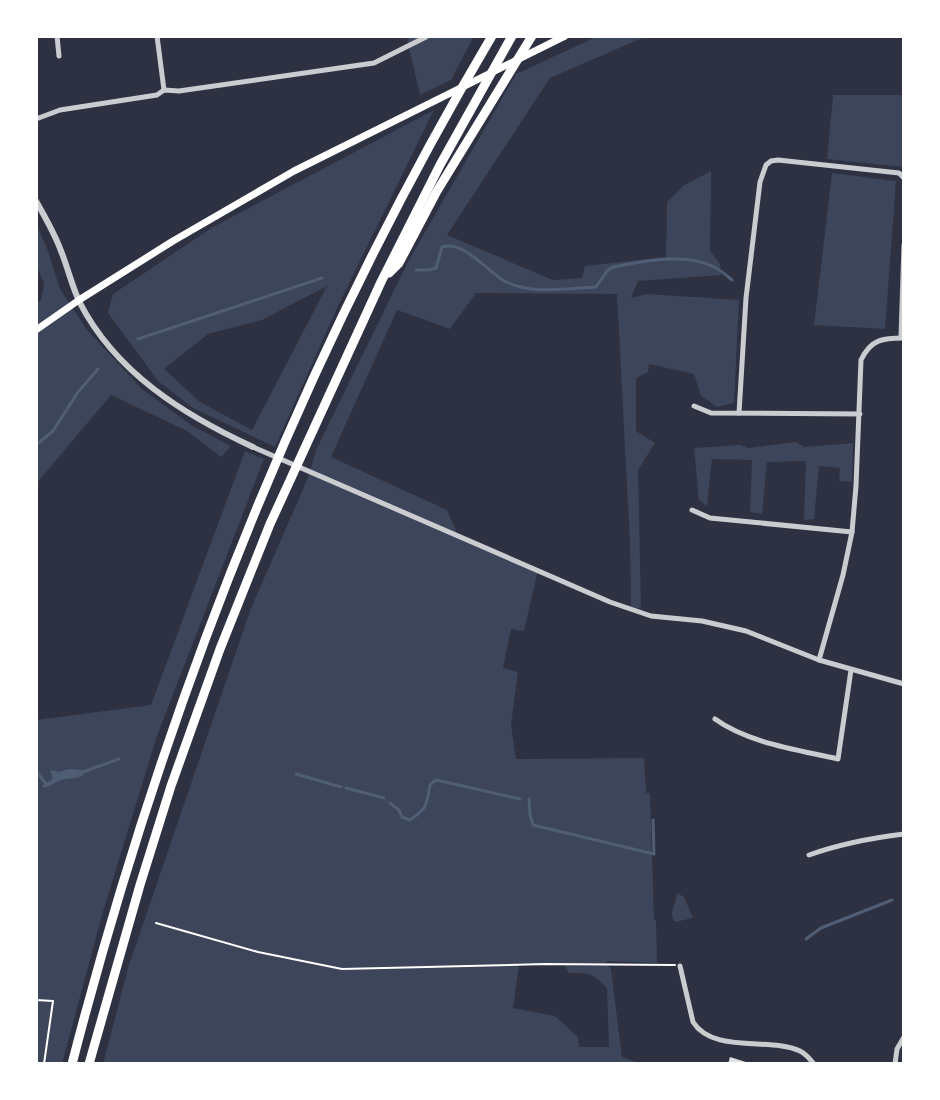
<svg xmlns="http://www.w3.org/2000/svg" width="940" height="1100" font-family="Helvetica,sans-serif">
<rect width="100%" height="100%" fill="#2d3142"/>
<g fill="#3c4559" fill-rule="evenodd">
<polygon points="412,36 474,36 451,80 420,95 407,39"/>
<path d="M598 36H647L550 78 447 235 553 280 582 278 585 266 666 257 667 202 683 186 711 171 710 251 720 264 721 275 638 281 631 298 647 294 739 300 734 403 717 407 701 396 694 374 649 364 648 372 636 378V431L655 443 638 470 641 608 631 609 630 543 617 294 476 293 450 329 397 310 331 457 447 510 458 535 538 570 524 631 511 629 503 668 518 672 511 725 516 759 644 758 646 793H650L654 919 656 920 657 963 607 961 606 963 611 969 622 1057 642 1064H103L128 968 251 608 308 478 316 450 409 260 516 74ZM519 965H565L569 973C590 973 592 973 607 988L609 1047H579L578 1037 555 1016 513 1008Z"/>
<polygon points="833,95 904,95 903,167 827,159"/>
<path d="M434 110 338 306 275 447 193 408 158 381 108 313 113 294 213 227ZM327 286 252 430 200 402 164 369 208 334 262 320Z"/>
<polygon points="832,173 896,181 885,329 814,325"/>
<polygon points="36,223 48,251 60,289 87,330 142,389 191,425 231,446 221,457 187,431 111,395 36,484 36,304 41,300 44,284 36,264"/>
<polygon points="796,442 804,447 853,443 852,482 839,481 840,468 819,466 814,519 804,520 806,461 767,462 762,514 750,512 752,460 712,459 707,506 699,500 694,448 740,445 748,448"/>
<polygon points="245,451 264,459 157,736 102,915 62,1064 36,1064 36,720 151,705"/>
<path d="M677 893 684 897 693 918 675 922C668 913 676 906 677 893Z"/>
</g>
<path fill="#4f5d75" d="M69 769 81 770 83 775C76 779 73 778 65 779 57 780 51 787 43 788V785L53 779 50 770 59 772Z"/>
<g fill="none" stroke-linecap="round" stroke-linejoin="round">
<g stroke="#4f5d75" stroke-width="3">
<path d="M416 270H429L436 268 442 247C462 240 486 269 501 279 528 296 566 288 596 287L607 271 613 267C643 261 688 252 716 268 722 271 727 276 732 280"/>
<polyline points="138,339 322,278"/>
<polyline points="36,445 53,431 78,392 98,369"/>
<polyline points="36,771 46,784"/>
<polyline points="80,773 119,759"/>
<polyline points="296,774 341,787"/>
<polyline points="346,788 384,798"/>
<polyline points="529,799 530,815 533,825 654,854 653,820"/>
<path d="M390 803 399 810 402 817 410 820C428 807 426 806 430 785L436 780 520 799"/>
<polyline points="806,939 821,928 892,900"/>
</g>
</g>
<polygon fill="#e0e0e3" points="730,1057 749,1063 749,1064 728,1064"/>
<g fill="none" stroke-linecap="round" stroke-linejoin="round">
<g stroke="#fff" stroke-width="2">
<polyline points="156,923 258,952 342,969 546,964 675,965"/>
<polyline points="36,1000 53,1001 44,1064"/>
</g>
<g stroke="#caccd0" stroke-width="5">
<polyline points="57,36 59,56"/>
<polyline points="157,36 164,90"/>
<polyline points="36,119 60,110 157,95 164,90 179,91 374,63 426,37"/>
<polyline points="901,337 904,245"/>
<polyline points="694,406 711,413 860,414"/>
<polyline points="739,413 746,298 760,182 766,165 771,161 778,160 899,173 904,178"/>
<polyline points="253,447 610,602 651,616 702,621 746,631 819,660 904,684"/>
<polyline points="692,510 710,518 852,532"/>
<path d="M819 660 843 575 852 532 856 486 861 360C871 339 883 338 904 338"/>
<path d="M715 719C748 743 799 750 838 759L851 670"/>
<path d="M809 855C840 844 871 838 904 834"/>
<path d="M680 966 693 1022C713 1054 771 1037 800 1051 806 1054 810 1059 814 1064"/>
<polyline points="895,1064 897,1049 904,1037"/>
</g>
<path stroke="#caccd0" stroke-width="6" d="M36 201C45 217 55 234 61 251 68 268 72 287 80 303 116 373 184 415 253 447"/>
<polyline stroke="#fff" stroke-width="7" points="36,330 79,300 173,241 294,171 565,36"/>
<g stroke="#fff" stroke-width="9">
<polyline points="389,273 399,263 437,191 532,36"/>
<path d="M72 1064C165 705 303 355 492 36"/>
<polyline points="89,1064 140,885 171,786 220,649 270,524 381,282 440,165 512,36"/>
</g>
</g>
<rect width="940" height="1100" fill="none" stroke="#ffffff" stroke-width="76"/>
</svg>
